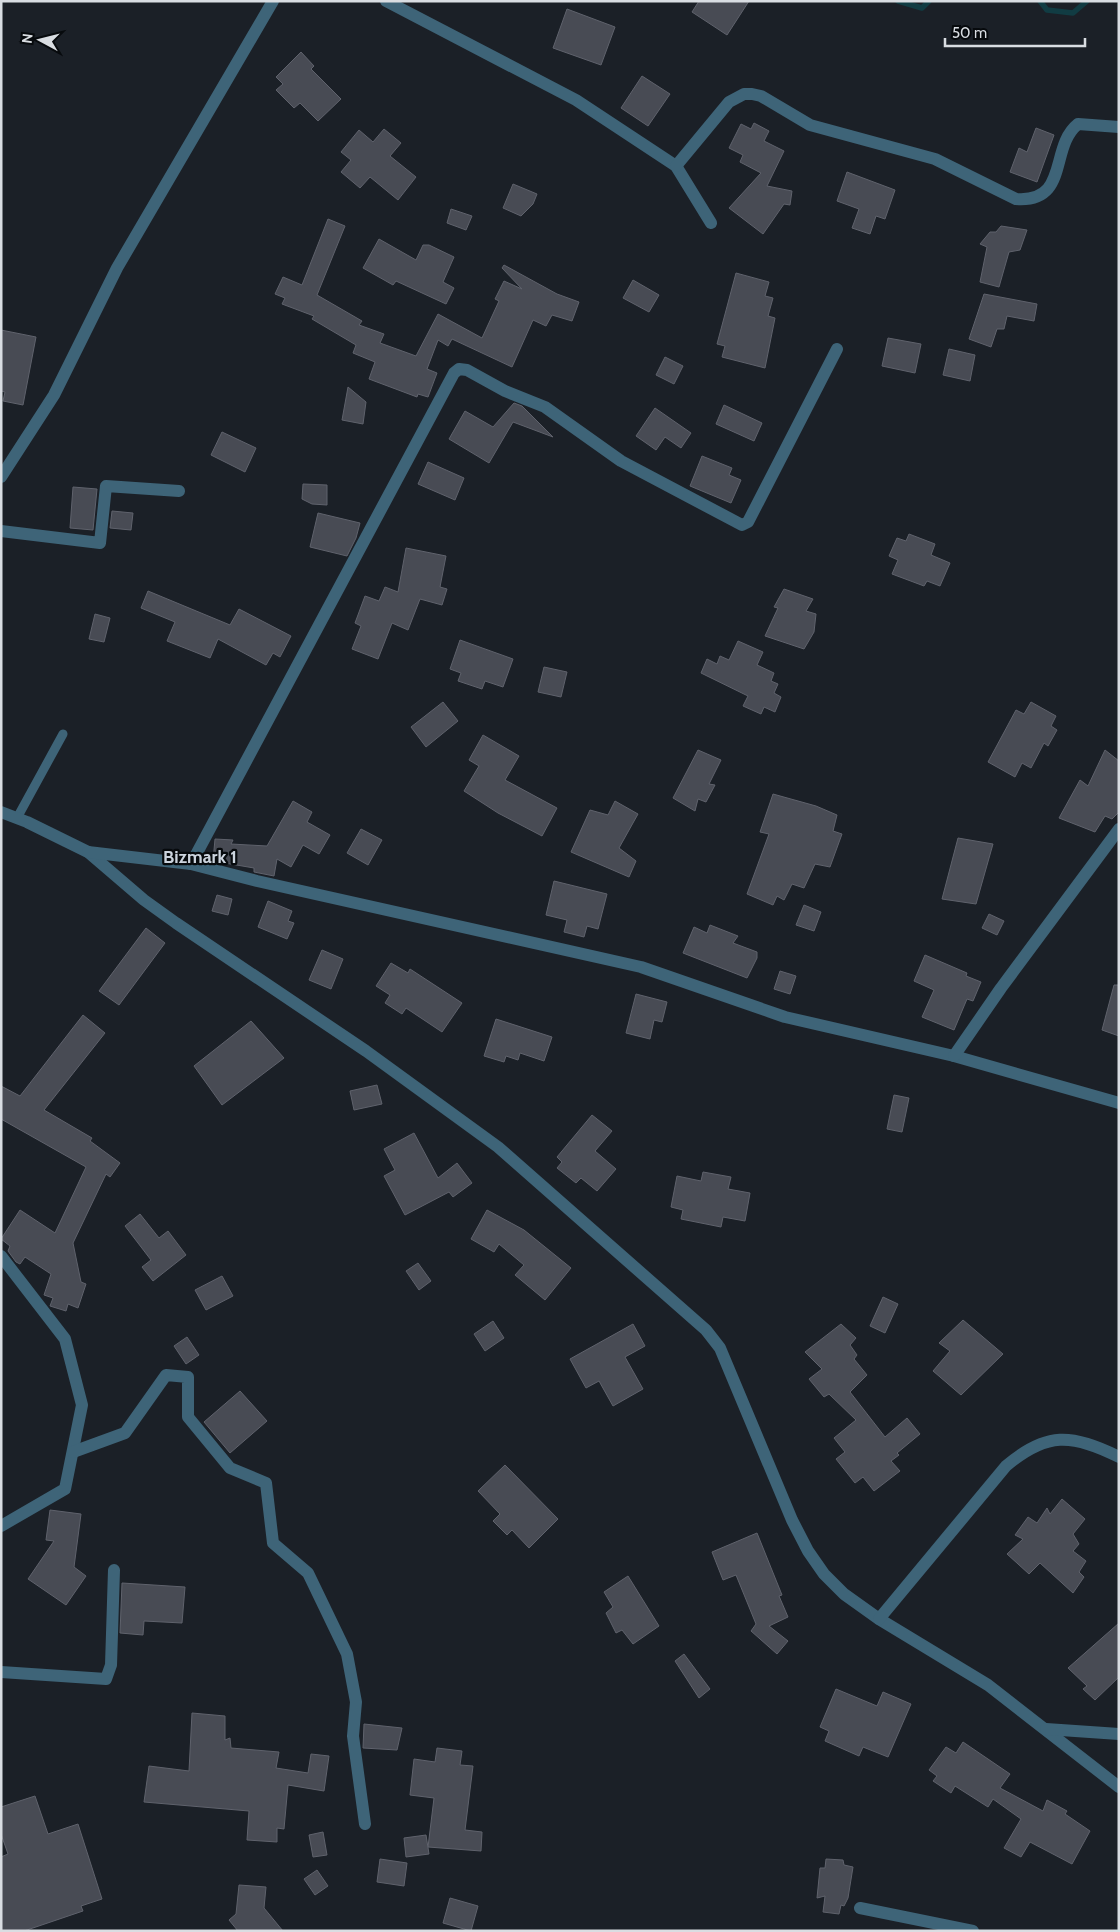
<svg xmlns="http://www.w3.org/2000/svg" width="1120" height="1932" font-family="Cabin,sans-serif">
<rect width="100%" height="100%" fill="#1b2027"/>
<g fill="none" stroke-linecap="round" stroke-linejoin="round">
<g stroke="#113c43" stroke-width="5.5">
<polyline points="898,1 922,8 929,1"/>
<polyline points="1040,1 1047,10 1073,13 1087,1"/>
</g>
</g>
<g fill="#484b54" stroke="#5f626c">
<polygon points="699,1 749,1 727,35 692,12"/>
<polygon points="567,9 615,27 601,65 553,48"/>
<polygon points="301,52 314,66 311,69 341,99 318,121 300,103 294,108 276,90 283,84 276,77"/>
<polygon points="642,76 670,94 648,126 621,108"/>
<polygon points="754,123 769,131 764,141 784,151 767,186 792,191 790,205 784,204 763,234 729,208 761,173 740,162 743,155 729,148 741,124 751,129"/>
<polygon points="1036,128 1054,135 1037,182 1010,172 1019,148 1027,152"/>
<polygon points="384,129 401,143 390,156 416,177 398,200 370,177 360,188 341,172 351,160 341,152 359,130 373,142"/>
<polygon points="847,172 895,190 885,219 876,216 870,234 852,228 859,209 837,201"/>
<polygon points="513,184 537,194 533,204 521,216 503,208"/>
<polygon points="451,209 472,216 466,230 447,223"/>
<polygon points="328,219 345,226 317,295 362,321 359,325 384,334 380,343 416,356 438,314 482,338 499,301 495,299 504,281 522,289 502,268 504,265 557,294 579,302 572,321 552,315 546,326 533,320 512,367 452,339 448,346 438,340 427,369 437,373 428,397 418,394 417,397 369,379 375,362 353,353 356,345 312,319 314,316 282,304 285,298 275,294 283,277 302,285"/>
<polygon points="1001,226 1027,230 1020,250 1009,252 999,287 980,282 987,247 980,244 990,232 996,232"/>
<polygon points="379,239 416,260 423,245 429,245 454,257 443,282 454,288 446,304 396,281 393,285 363,268"/>
<polygon points="736,273 769,282 765,296 773,298 768,316 775,318 765,368 722,357 725,346 717,344"/>
<polygon points="633,280 659,295 649,312 623,298"/>
<polygon points="984,294 1037,304 1034,321 1007,316 1004,329 997,329 991,347 969,339"/>
<polygon points="1,330 36,337 23,405 3,401 5,392 1,391"/>
<polygon points="888,338 921,344 915,373 882,366"/>
<polygon points="949,349 975,355 970,381 943,375"/>
<polygon points="665,357 683,366 674,384 656,375"/>
<polygon points="348,387 366,402 363,424 342,420"/>
<polygon points="514,403 522,406 553,437 513,422 489,463 449,439 465,411 493,427"/>
<polygon points="724,405 762,423 754,441 716,424"/>
<polygon points="655,408 691,433 681,448 665,437 656,450 636,436"/>
<polygon points="222,432 256,448 245,472 211,455"/>
<polygon points="702,456 732,468 729,475 741,480 731,503 690,486"/>
<polygon points="428,462 464,478 455,500 418,484"/>
<polygon points="303,484 327,485 327,505 312,504 302,499"/>
<polygon points="73,487 97,489 93,530 70,528"/>
<polygon points="112,511 133,513 131,530 110,528"/>
<polygon points="318,513 360,523 356,538 347,556 310,547"/>
<polygon points="909,534 935,544 931,555 950,563 940,586 927,581 924,586 892,574 898,560 889,556 897,538 906,541"/>
<polygon points="406,548 446,556 440,587 447,589 442,605 420,599 408,630 392,623 378,659 352,649 361,626 355,623 365,596 379,601 385,587 398,592"/>
<polygon points="784,589 813,599 806,611 816,614 814,632 804,649 765,636 778,608 774,607"/>
<polygon points="148,591 230,625 239,609 291,636 280,657 273,653 266,665 218,639 210,658 167,641 175,622 141,608"/>
<polygon points="95,614 110,618 104,642 89,639"/>
<polygon points="460,640 513,659 503,687 485,681 482,689 458,681 461,673 450,669"/>
<polygon points="738,641 763,652 757,665 774,673 771,681 778,684 774,693 781,697 775,712 764,707 761,714 743,706 748,696 701,673 707,659 717,664 720,656 729,660"/>
<polygon points="544,667 567,672 561,697 538,692"/>
<polygon points="443,702 458,721 426,747 411,727"/>
<polygon points="1031,702 1056,716 1051,726 1057,730 1048,746 1044,743 1031,768 1022,763 1015,777 988,762 1016,710 1024,714"/>
<polygon points="483,735 519,756 505,780 557,808 542,836 498,813 464,791 479,766 469,760"/>
<polygon points="698,750 721,760 709,784 715,785 706,802 698,799 695,811 673,798"/>
<polygon points="1105,750 1119,761 1119,812 1112,819 1105,816 1095,832 1059,818 1080,780 1088,786"/>
<polygon points="773,794 816,806 837,815 833,831 842,834 830,867 815,864 804,888 792,884 784,900 777,896 773,905 747,894 769,834 760,832"/>
<polygon points="293,801 312,812 307,822 330,835 319,854 303,845 291,867 277,859 274,876 254,872 254,868 213,861 215,839 233,840 231,844 267,846"/>
<polygon points="615,801 638,814 619,848 636,861 629,877 571,852 590,810 608,815"/>
<polygon points="361,829 382,840 368,865 347,853"/>
<polygon points="958,838 993,844 976,904 942,899"/>
<polygon points="554,881 607,894 598,929 587,926 584,937 564,932 567,920 546,915"/>
<polygon points="217,895 232,899 228,915 212,911"/>
<polygon points="268,901 292,911 288,921 294,923 287,939 258,927"/>
<polygon points="804,905 821,912 814,931 796,925"/>
<polygon points="989,914 1004,921 997,935 982,928"/>
<polygon points="710,925 738,936 733,943 757,952 757,958 747,978 683,953 694,927 707,933"/>
<polygon points="146,928 165,943 119,1005 99,991"/>
<polygon points="322,950 343,959 331,989 309,980"/>
<polygon points="925,955 967,973 966,976 981,982 973,1001 967,999 954,1030 922,1017 934,990 914,981"/>
<polygon points="391,963 408,973 410,969 462,1003 442,1032 406,1008 402,1014 385,1003 390,995 376,986"/>
<polygon points="780,971 796,976 790,994 774,989"/>
<polygon points="1114,985 1119,985 1119,1036 1102,1030"/>
<polygon points="636,994 667,1002 662,1022 654,1020 650,1039 626,1033"/>
<polygon points="83,1015 105,1033 44,1110 92,1138 90,1141 120,1163 110,1177 106,1174 73,1243 81,1282 86,1284 78,1308 68,1304 66,1311 50,1306 53,1298 44,1295 51,1274 25,1257 20,1264 16,1262 8,1251 10,1246 1,1239 20,1210 55,1233 86,1167 1,1119 1,1086 20,1096"/>
<polygon points="496,1019 552,1037 544,1061 520,1053 518,1060 506,1056 504,1062 484,1056"/>
<polygon points="251,1021 284,1058 222,1105 194,1066"/>
<polygon points="377,1085 382,1104 354,1110 350,1091"/>
<polygon points="894,1095 909,1098 902,1132 887,1129"/>
<polygon points="592,1115 612,1131 595,1151 616,1169 597,1191 581,1178 576,1183 557,1168 562,1162 557,1157"/>
<polygon points="414,1133 438,1178 457,1163 472,1183 453,1197 449,1192 405,1215 384,1176 395,1170 384,1149"/>
<polygon points="703,1172 731,1177 728,1189 750,1193 745,1221 723,1217 721,1227 681,1219 683,1210 671,1207 677,1176 701,1181"/>
<polygon points="487,1210 524,1230 571,1268 545,1300 515,1275 524,1265 499,1244 494,1252 471,1239"/>
<polygon points="140,1214 159,1238 168,1231 186,1255 153,1281 142,1267 151,1260 125,1226"/>
<polygon points="418,1263 431,1281 419,1290 406,1271"/>
<polygon points="222,1276 233,1296 206,1310 195,1290"/>
<polygon points="883,1297 898,1304 885,1333 870,1326"/>
<polygon points="963,1320 1003,1354 961,1395 933,1371 950,1351 939,1343"/>
<polygon points="493,1321 504,1338 485,1351 474,1334"/>
<polygon points="633,1324 645,1346 625,1357 643,1389 613,1406 599,1381 586,1388 570,1359"/>
<polygon points="841,1324 856,1338 850,1345 857,1355 854,1359 867,1375 850,1392 885,1437 907,1418 920,1434 897,1453 899,1455 891,1461 900,1471 874,1491 863,1477 855,1483 836,1459 845,1452 834,1438 856,1420 829,1394 824,1397 809,1379 822,1369 805,1352"/>
<polygon points="187,1337 199,1355 186,1364 174,1346"/>
<polygon points="240,1391 267,1421 230,1453 204,1422"/>
<polygon points="505,1465 558,1519 529,1548 512,1530 507,1535 493,1521 500,1514 478,1491"/>
<polygon points="1062,1499 1085,1519 1073,1534 1079,1544 1073,1551 1086,1561 1079,1572 1084,1577 1073,1593 1040,1563 1029,1574 1007,1554 1023,1539 1015,1535 1028,1517 1037,1523 1047,1508 1050,1514"/>
<polygon points="50,1510 81,1514 74,1567 86,1576 66,1605 28,1579 54,1541 46,1540"/>
<polygon points="757,1533 782,1595 779,1596 788,1617 769,1626 788,1641 777,1654 751,1631 756,1624 736,1575 723,1580 712,1552"/>
<polygon points="628,1576 659,1626 633,1644 622,1630 616,1633 606,1613 613,1607 604,1592"/>
<polygon points="122,1583 185,1587 182,1623 144,1621 143,1635 120,1633"/>
<polygon points="1119,1623 1119,1677 1095,1700 1083,1689 1087,1686 1068,1668"/>
<polygon points="684,1654 710,1689 699,1698 675,1661"/>
<polygon points="836,1689 877,1706 883,1692 911,1704 888,1757 863,1747 859,1756 825,1741 829,1731 820,1727"/>
<polygon points="192,1713 225,1716 225,1740 230,1738 231,1748 279,1752 276,1768 308,1773 311,1754 329,1756 324,1791 288,1785 284,1829 277,1828 277,1842 247,1840 249,1811 144,1802 149,1766 189,1771"/>
<polygon points="364,1724 402,1728 397,1750 363,1748"/>
<polygon points="963,1742 1010,1774 1000,1788 1043,1811 1047,1800 1067,1811 1065,1814 1090,1831 1072,1864 1030,1842 1021,1857 1004,1848 1021,1819 993,1799 988,1807 955,1786 951,1793 933,1781 937,1776 929,1770 946,1747 956,1753"/>
<polygon points="437,1748 462,1751 460,1765 473,1766 465,1830 482,1832 481,1851 428,1847 434,1798 410,1795 414,1759 435,1762"/>
<polygon points="35,1796 48,1834 78,1824 102,1899 81,1906 83,1911 24,1931 1,1931 1,1857 8,1854 1,1834 1,1807"/>
<polygon points="323,1832 327,1855 313,1857 309,1835"/>
<polygon points="426,1835 429,1854 406,1857 404,1838"/>
<polygon points="380,1859 407,1863 404,1886 377,1882"/>
<polygon points="826,1859 843,1860 844,1865 853,1867 848,1898 844,1906 841,1905 839,1914 823,1912 825,1896 817,1898 820,1868 825,1868"/>
<polygon points="317,1870 328,1886 315,1895 304,1879"/>
<polygon points="239,1885 266,1887 264,1908 283,1931 238,1931 229,1920 236,1914"/>
<polygon points="450,1898 478,1906 471,1931 443,1923"/>
</g>
<g fill="none" stroke-linecap="round" stroke-linejoin="round">
<polyline stroke="#3e6478" stroke-width="9" points="17,818 63,734"/>
<g stroke="#3e6478" stroke-width="12">
<polyline points="386,1 576,100 676,166 711,223"/>
<path d="M676 166 729 102 744 94H752L761 96 810 125 935 159 1016 199C1070 203 1049 147 1078 124L1119 127"/>
<polyline points="1,477 54,395 117,268 273,1"/>
<polyline points="1,531 100,543 106,486 179,491"/>
<polyline points="1,812 27,822 88,852 144,900 176,923 366,1051 498,1147 706,1330 720,1348 792,1520 808,1551 824,1574 844,1594 879,1619 988,1685 1119,1787"/>
<polyline points="88,852 191,864 257,881 641,967 785,1017 954,1056 1119,1103"/>
<polyline points="191,864 454,373 459,369 467,370 505,391 545,407 621,461 742,525 748,522 837,349"/>
<polyline points="954,1056 1001,988 1119,829"/>
<polyline points="1,1256 65,1339 82,1405 65,1489 1,1526"/>
<polyline points="73,1452 125,1433 166,1375 188,1377 188,1417 230,1468 266,1483 273,1543 308,1573 347,1654 356,1702 353,1736 365,1824"/>
<path d="M879 1619 1006 1466C1046 1432 1072 1433 1119 1457"/>
<polyline points="1,1672 106,1679 111,1665 114,1570"/>
<polyline points="1046,1729 1119,1734"/>
<polyline points="860,1908 973,1931"/>
</g>
</g>
<g text-anchor="middle" stroke-width="4.5" stroke-linejoin="round" paint-order="stroke">
<g font-size="18" font-weight="bold" fill="#ccd4de" stroke="#070a0d">
<text x="200" y="863">Bizmark 1</text>
</g>
</g>
<rect width="1120" height="1932" fill="none" stroke="#d9dde2" stroke-width="5"/>
<g transform="translate(40 40) rotate(277)" stroke="#070a0d" stroke-width="4" paint-order="stroke">
<path d="M0-4L9 19L0 12L-9 19Z" fill="#d9dde2"/>
<text y="-8" font-size="14" font-weight="bold" text-anchor="middle" fill="#d9dde2">N</text>
</g>
<path d="M945 38v8h140v-8" fill="none" stroke="#d9dde2" stroke-width="2.5"/>
<text x="952" y="38" font-size="15" fill="#d9dde2" stroke="#070a0d" stroke-width="4" paint-order="stroke">50 m</text>
</svg>
